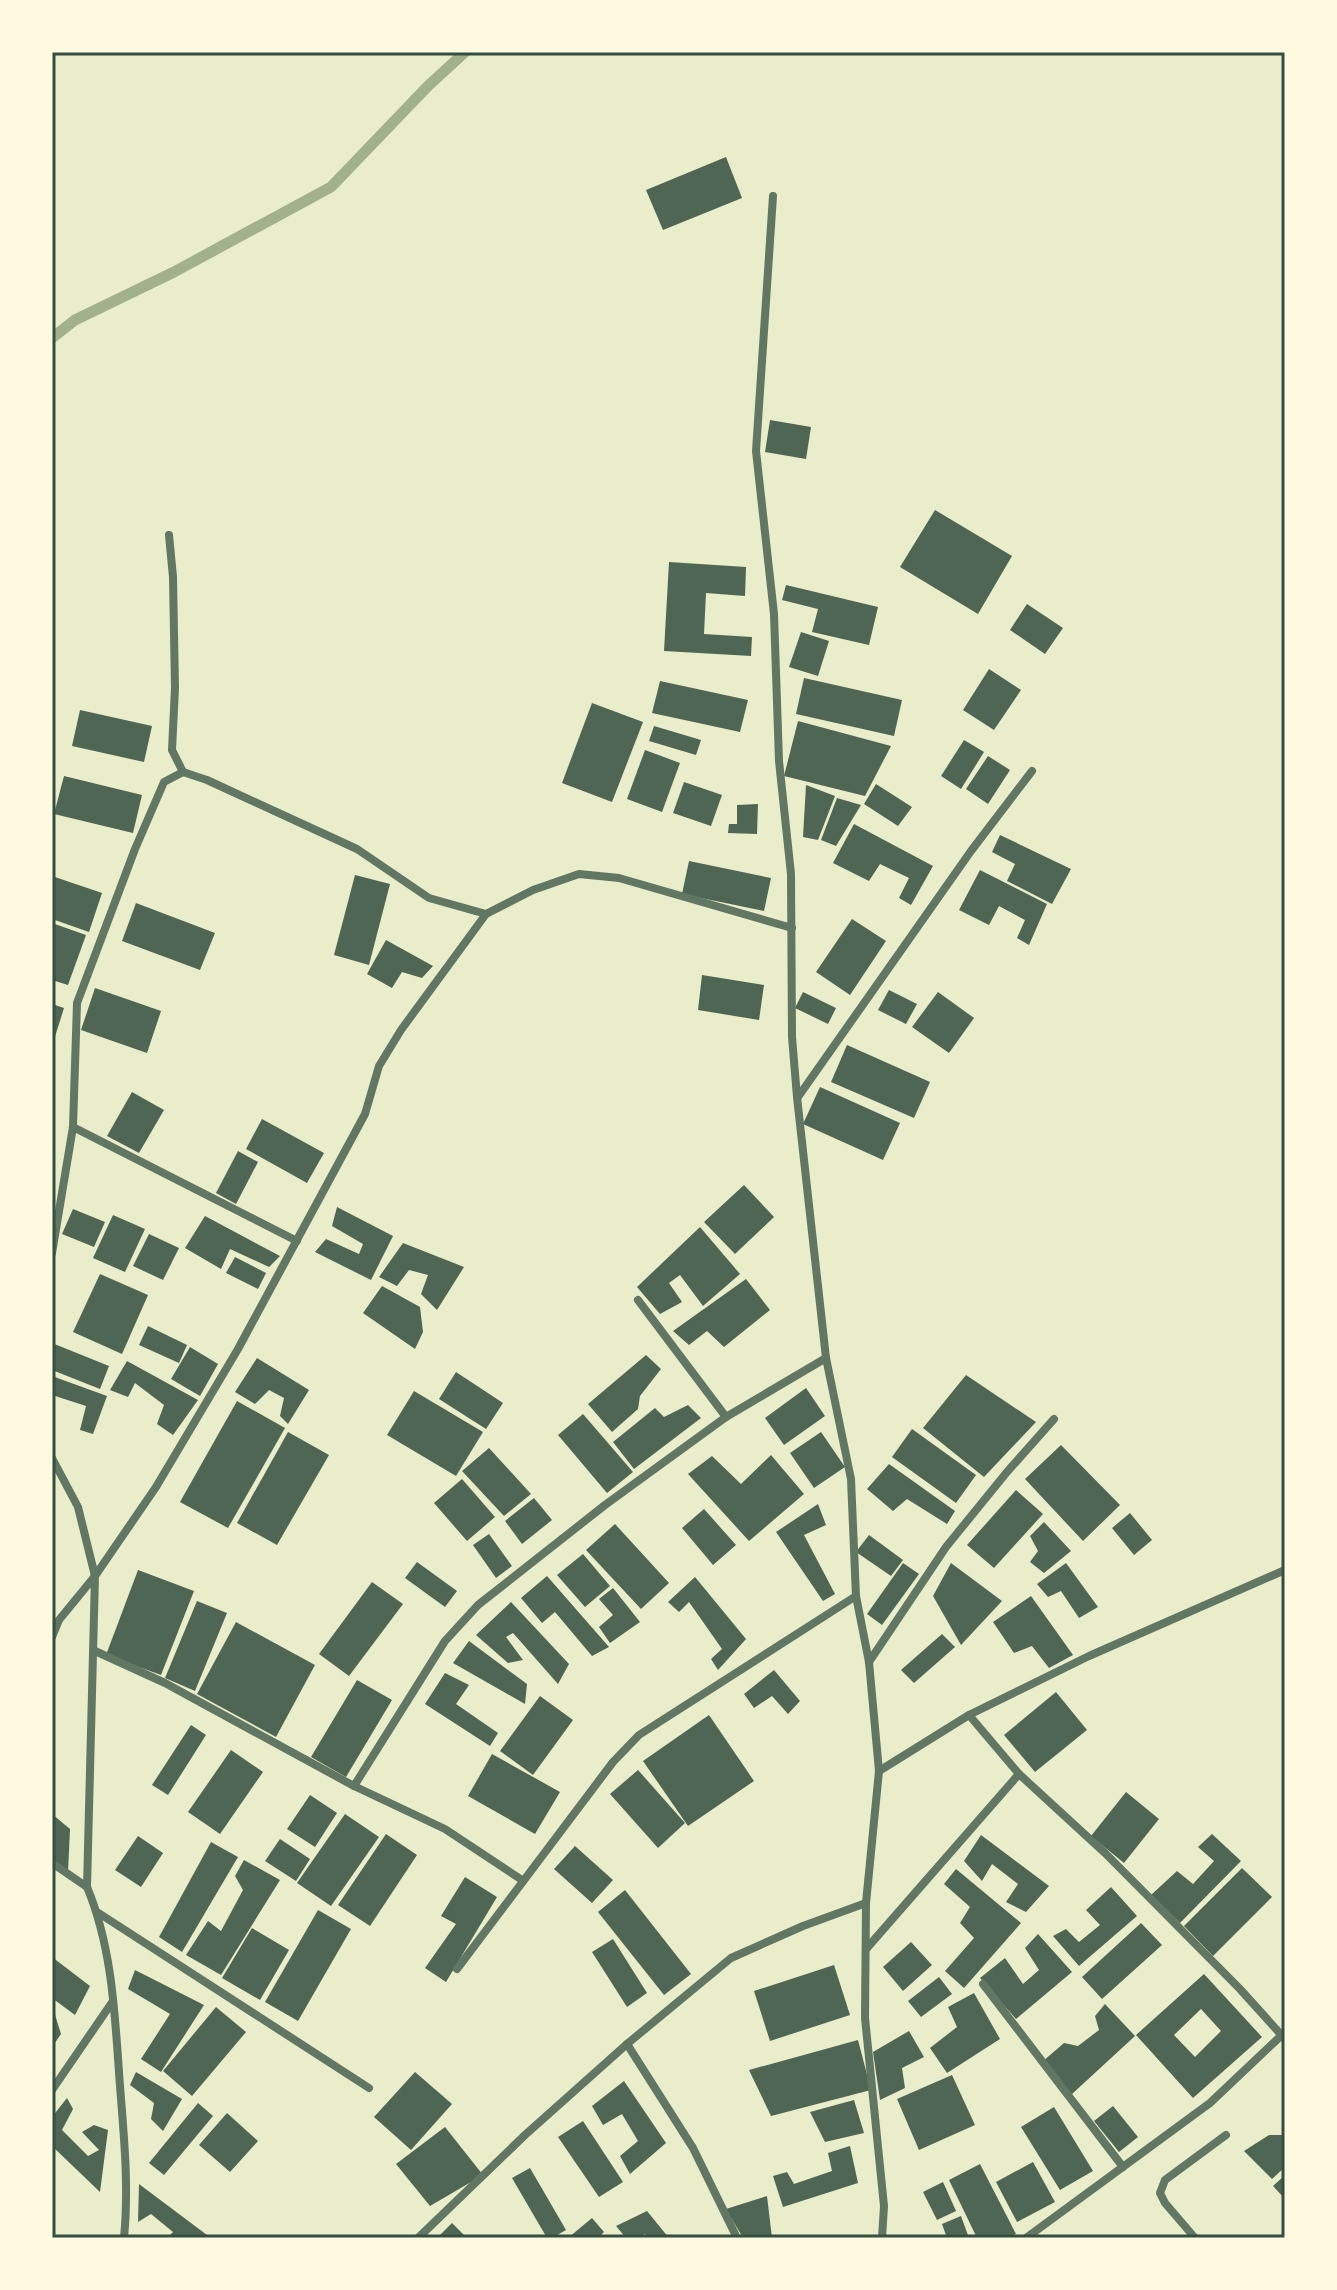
<svg xmlns="http://www.w3.org/2000/svg" width="1337" height="2290" font-family="Rubik,sans-serif">
<rect width="100%" height="100%" fill="#e9edc9"/>
<g fill="none" stroke-linecap="round" stroke-linejoin="round">
<polyline stroke="#a3b18a" stroke-width="11" points="52,338 75,320 174,272 331,187 428,86 465,52"/>
</g>
<g fill="#4f6655" fill-rule="evenodd">
<polygon points="726,157 742,198 663,230 646,190"/>
<polygon points="770,420 811,427 806,459 765,452"/>
<polygon points="935,510 1012,556 978,614 900,567"/>
<polygon points="669,562 746,567 745,596 706,593 704,634 752,637 751,656 664,651"/>
<polygon points="786,585 878,607 869,645 812,632 818,609 782,600"/>
<polygon points="1027,604 1063,628 1045,654 1010,630"/>
<polygon points="801,632 829,641 818,676 789,667"/>
<polygon points="989,669 1021,690 994,730 963,710"/>
<polygon points="804,678 902,700 894,736 796,714"/>
<polygon points="660,681 748,700 740,732 652,713"/>
<polygon points="592,703 643,722 612,802 562,783"/>
<polygon points="80,710 152,726 144,762 72,746"/>
<polygon points="798,721 891,746 865,796 784,776"/>
<polygon points="654,726 701,740 696,755 649,741"/>
<polygon points="964,740 984,752 961,789 941,776"/>
<polygon points="645,750 680,763 662,812 627,799"/>
<polygon points="988,756 1010,770 988,804 966,789"/>
<polygon points="64,776 142,795 133,833 54,814"/>
<polygon points="684,782 722,795 711,826 673,813"/>
<polygon points="876,784 912,807 898,826 864,804"/>
<polygon points="806,785 835,796 818,840 803,837"/>
<polygon points="837,798 861,805 836,846 821,840"/>
<polygon points="758,804 757,834 728,833 729,824 737,824 737,805"/>
<polygon points="854,824 933,866 911,905 899,898 909,878 880,864 869,881 833,863"/>
<polygon points="1000,835 1071,869 1052,904 1007,881 1015,864 992,852"/>
<polygon points="689,861 771,878 764,911 682,894"/>
<polygon points="980,870 1047,904 1029,945 1017,938 1025,920 999,906 989,925 959,910"/>
<polygon points="355,875 390,884 369,965 334,955"/>
<polygon points="52,876 102,893 89,932 52,919"/>
<polygon points="136,903 215,933 200,970 122,941"/>
<polygon points="852,919 886,941 850,995 816,972"/>
<polygon points="52,923 86,935 68,985 52,980"/>
<polygon points="386,940 433,966 422,978 402,972 392,988 367,974"/>
<polygon points="702,975 764,985 759,1020 698,1010"/>
<polygon points="95,988 161,1011 147,1053 81,1030"/>
<polygon points="889,990 917,1004 906,1024 878,1010"/>
<polygon points="803,992 836,1008 828,1024 795,1008"/>
<polygon points="938,992 974,1018 949,1053 912,1027"/>
<polygon points="52,1004 64,1008 53,1043 52,1043"/>
<polygon points="847,1045 930,1082 914,1118 831,1082"/>
<polygon points="820,1087 900,1123 883,1160 803,1124"/>
<polygon points="132,1092 164,1110 139,1153 107,1136"/>
<polygon points="262,1119 324,1153 307,1183 246,1149"/>
<polygon points="238,1151 258,1162 236,1204 216,1193"/>
<polygon points="744,1185 774,1217 735,1254 704,1222"/>
<polygon points="337,1207 393,1236 371,1280 315,1252 326,1239 359,1254 363,1244 332,1226"/>
<polygon points="73,1209 105,1222 94,1247 62,1234"/>
<polygon points="113,1215 145,1229 125,1272 93,1258"/>
<polygon points="205,1216 280,1256 269,1267 230,1249 221,1269 185,1248"/>
<polygon points="700,1227 740,1274 703,1306 680,1275 669,1283 682,1302 660,1314 637,1287"/>
<polygon points="149,1234 179,1248 163,1280 133,1266"/>
<polygon points="403,1243 464,1267 437,1310 421,1294 428,1275 409,1270 397,1286 379,1277"/>
<polygon points="235,1257 266,1273 258,1289 226,1273"/>
<polygon points="100,1274 148,1295 122,1354 73,1332"/>
<polygon points="746,1279 770,1310 724,1347 707,1331 689,1345 673,1331"/>
<polygon points="382,1286 420,1307 423,1332 415,1349 363,1313"/>
<polygon points="148,1326 187,1345 179,1363 139,1345"/>
<polygon points="52,1343 109,1366 100,1389 52,1370"/>
<polygon points="190,1347 218,1364 200,1396 171,1379"/>
<polygon points="646,1355 661,1369 640,1396 638,1409 612,1432 588,1404"/>
<polygon points="257,1358 309,1390 288,1424 280,1416 284,1398 269,1390 255,1404 235,1392"/>
<polygon points="127,1361 198,1400 173,1435 157,1424 164,1405 135,1383 128,1397 110,1390"/>
<polygon points="456,1372 503,1403 486,1429 439,1399"/>
<polygon points="966,1375 1036,1422 984,1477 923,1428"/>
<polygon points="52,1376 107,1396 93,1434 80,1430 86,1406 52,1395"/>
<polygon points="806,1388 825,1416 784,1445 765,1418"/>
<polygon points="414,1391 483,1432 456,1476 387,1435"/>
<polygon points="237,1401 285,1428 228,1528 180,1502"/>
<polygon points="688,1405 701,1418 634,1469 613,1442 655,1408 664,1417"/>
<polygon points="583,1414 633,1472 607,1493 558,1435"/>
<polygon points="912,1429 976,1475 956,1503 892,1457"/>
<polygon points="288,1432 329,1455 277,1545 237,1523"/>
<polygon points="821,1432 845,1467 814,1488 790,1453"/>
<polygon points="1061,1445 1120,1505 1083,1541 1025,1479"/>
<polygon points="489,1448 531,1494 504,1516 462,1471"/>
<polygon points="771,1455 804,1494 749,1541 688,1474 712,1456 741,1484"/>
<polygon points="889,1464 955,1511 947,1524 907,1499 893,1511 867,1489"/>
<polygon points="462,1479 495,1517 467,1541 434,1503"/>
<polygon points="1016,1490 1043,1514 994,1568 967,1545"/>
<polygon points="534,1498 552,1520 522,1544 505,1521"/>
<polygon points="818,1504 826,1525 804,1535 835,1594 823,1601 776,1532"/>
<polygon points="704,1509 736,1545 713,1565 682,1528"/>
<polygon points="1130,1513 1152,1540 1134,1555 1112,1528"/>
<polygon points="1044,1522 1071,1551 1044,1573 1030,1562 1038,1551 1030,1536"/>
<polygon points="615,1524 669,1583 641,1609 586,1550"/>
<polygon points="489,1534 512,1566 496,1578 473,1545"/>
<polygon points="869,1535 903,1560 891,1576 856,1552"/>
<polygon points="583,1554 610,1586 585,1607 557,1575"/>
<polygon points="417,1562 457,1591 445,1607 405,1578"/>
<polygon points="903,1563 919,1574 882,1625 867,1614"/>
<polygon points="951,1563 1002,1601 961,1645 933,1596"/>
<polygon points="1066,1563 1098,1607 1079,1618 1061,1591 1048,1597 1037,1584"/>
<polygon points="138,1570 194,1591 161,1675 106,1655"/>
<polygon points="547,1576 609,1647 592,1656 555,1612 542,1623 521,1598"/>
<polygon points="695,1577 746,1639 718,1670 711,1659 722,1649 689,1602 679,1612 668,1602"/>
<polygon points="372,1582 403,1604 349,1676 319,1654"/>
<polygon points="613,1588 640,1622 610,1643 599,1627 613,1615 599,1599"/>
<polygon points="1031,1596 1073,1655 1049,1668 1032,1646 1014,1653 993,1622"/>
<polygon points="197,1601 227,1613 195,1691 165,1678"/>
<polygon points="511,1602 569,1664 558,1684 513,1633 506,1637 523,1660 508,1663 476,1635"/>
<polygon points="236,1622 315,1665 276,1737 197,1694"/>
<polygon points="942,1634 955,1647 914,1683 901,1670"/>
<polygon points="469,1641 527,1684 525,1704 453,1663"/>
<polygon points="774,1670 800,1701 788,1714 772,1696 754,1708 744,1694"/>
<polygon points="445,1673 469,1685 456,1704 498,1733 490,1746 425,1704"/>
<polygon points="357,1680 392,1700 346,1777 311,1757"/>
<polygon points="1056,1692 1087,1730 1035,1772 1004,1735"/>
<polygon points="540,1696 573,1720 533,1775 500,1751"/>
<polygon points="709,1715 754,1781 688,1826 643,1761"/>
<polygon points="191,1725 206,1735 168,1795 152,1785"/>
<polygon points="231,1750 263,1772 220,1834 188,1812"/>
<polygon points="492,1754 560,1792 535,1834 468,1796"/>
<polygon points="638,1770 685,1823 658,1848 610,1794"/>
<polygon points="1126,1792 1159,1819 1124,1863 1091,1836"/>
<polygon points="310,1795 337,1813 315,1847 287,1829"/>
<polygon points="52,1814 70,1829 68,1872 52,1859"/>
<polygon points="345,1814 379,1837 331,1906 297,1883"/>
<polygon points="386,1834 417,1855 370,1926 338,1905"/>
<polygon points="1212,1834 1241,1861 1180,1923 1151,1895 1177,1871 1193,1884 1214,1861 1198,1847"/>
<polygon points="981,1835 1049,1886 1026,1912 1006,1902 1018,1884 992,1864 982,1881 964,1861"/>
<polygon points="138,1836 163,1853 141,1887 115,1870"/>
<polygon points="280,1839 310,1859 296,1881 265,1861"/>
<polygon points="211,1842 238,1857 182,1952 159,1937"/>
<polygon points="575,1846 613,1880 592,1903 554,1869"/>
<polygon points="244,1860 280,1880 221,1975 186,1955 208,1921 221,1931 243,1890 235,1876"/>
<polygon points="1242,1868 1272,1897 1213,1956 1184,1926"/>
<polygon points="956,1869 1021,1923 964,1988 945,1971 974,1938 960,1923 970,1907 944,1884"/>
<polygon points="465,1877 497,1897 446,1982 425,1968 456,1924 441,1916"/>
<polygon points="1111,1887 1137,1916 1079,1966 1053,1936 1066,1929 1079,1942 1100,1925 1086,1910"/>
<polygon points="625,1890 691,1974 664,1995 598,1912"/>
<polygon points="318,1910 351,1929 298,2021 265,2002"/>
<polygon points="1141,1923 1162,1945 1102,1999 1082,1977"/>
<polygon points="252,1928 289,1950 260,2000 222,1978"/>
<polygon points="1038,1934 1072,1972 1016,2019 980,1978 1005,1958 1023,1984 1039,1970 1025,1948"/>
<polygon points="613,1939 647,1993 627,2007 592,1952"/>
<polygon points="911,1942 932,1965 903,1991 883,1967"/>
<polygon points="52,1957 90,1986 75,2015 52,1998"/>
<polygon points="834,1965 850,2015 770,2041 754,1991"/>
<polygon points="135,1970 204,2005 161,2072 141,2059 170,2014 128,1989"/>
<path d="M1204 1974 1262 2037 1193 2098 1136 2035ZM1201 2009 1221 2031 1195 2057 1174 2035Z"/>
<polygon points="939,1977 952,1994 921,2017 908,2001"/>
<polygon points="974,1993 1000,2039 947,2073 930,2048 957,2027 948,2007"/>
<polygon points="1105,2004 1135,2036 1072,2094 1042,2062 1064,2043 1078,2046 1099,2030 1095,2016"/>
<polygon points="52,2005 61,2034 52,2047"/>
<polygon points="216,2007 246,2032 192,2096 163,2071"/>
<polygon points="909,2031 924,2057 902,2068 905,2088 880,2100 873,2052"/>
<polygon points="858,2040 871,2090 771,2116 749,2070"/>
<polygon points="136,2072 182,2099 163,2131 151,2119 154,2103 130,2085"/>
<polygon points="415,2072 452,2104 411,2150 374,2117"/>
<polygon points="952,2075 975,2125 919,2150 897,2099"/>
<polygon points="624,2081 666,2143 630,2174 620,2156 638,2141 622,2114 603,2125 592,2106"/>
<polygon points="67,2098 73,2109 62,2130 88,2156 99,2150 82,2132 94,2125 108,2130 100,2192 52,2146 52,2117"/>
<polygon points="854,2100 864,2133 825,2142 810,2112"/>
<polygon points="198,2103 213,2116 164,2175 149,2163"/>
<polygon points="1113,2106 1138,2137 1119,2152 1094,2121"/>
<polygon points="1054,2107 1093,2171 1060,2190 1021,2127"/>
<polygon points="227,2113 258,2141 230,2172 199,2145"/>
<polygon points="583,2121 623,2182 599,2197 558,2137"/>
<polygon points="445,2127 483,2175 430,2206 396,2164"/>
<polygon points="1269,2135 1285,2135 1285,2167 1272,2179 1244,2151"/>
<polygon points="850,2146 858,2183 783,2207 773,2176 787,2172 794,2184 832,2171 828,2153"/>
<polygon points="1033,2162 1055,2202 1017,2222 996,2182"/>
<polygon points="980,2164 1016,2234 1007,2238 977,2238 949,2180"/>
<polygon points="530,2168 566,2230 552,2238 547,2238 512,2178"/>
<polygon points="1285,2175 1285,2199 1273,2186"/>
<polygon points="943,2182 956,2211 937,2220 923,2192"/>
<polygon points="139,2184 211,2238 167,2238 173,2232 151,2214 138,2222"/>
<polygon points="767,2196 772,2238 743,2238 726,2209"/>
<polygon points="647,2211 669,2238 647,2238 645,2234 638,2238 626,2238 616,2226"/>
<polygon points="961,2216 969,2238 947,2238 942,2224"/>
<polygon points="592,2218 604,2232 598,2238 568,2238"/>
<polygon points="452,2223 467,2238 437,2238"/>
</g>
<g fill="none" stroke-linecap="round" stroke-linejoin="round">
<g stroke="#617663" stroke-width="8">
<polyline points="773,196 756,451 774,614 779,761 791,874 792,1037 797,1097 826,1358 851,1479 856,1596 869,1662 879,1771 866,1903 865,2018 884,2206 882,2238"/>
<polyline points="169,535 173,577 175,688 172,750 183,772"/>
<polyline points="798,1097 971,851 1032,771"/>
<polyline points="73,1127 297,1241"/>
<polyline points="52,1253 73,1127 77,1003 135,849 164,782 183,772 207,780 357,849 429,898 486,914"/>
<polyline points="638,1300 726,1417"/>
<polyline points="52,1458 78,1507 95,1576 156,1487 238,1349 365,1114 379,1066 401,1030 486,914 533,890 579,874 619,878 792,928"/>
<path d="M52 1637 59 1620 95 1576 87 1887C113 1949 115 2019 120 2086 124 2137 129 2187 124 2238"/>
<polyline points="95,1651 165,1683 354,1786 445,1829 522,1880"/>
<polyline points="869,1662 946,1547 1007,1472 1054,1419"/>
<polyline points="969,1715 1019,1774 1105,1853 1239,1988 1285,2039"/>
<polyline points="879,1771 969,1715 1089,1656 1285,1570"/>
<polyline points="354,1786 445,1641 478,1605 605,1505 726,1417 826,1358"/>
<polyline points="52,1863 87,1887"/>
<polyline points="97,1912 369,2088"/>
<polyline points="867,1948 1019,1774"/>
<polyline points="457,1969 613,1762 639,1735 856,1596"/>
<polyline points="983,1984 1123,2167"/>
<polyline points="627,2044 693,2148 737,2238"/>
<polyline points="52,2090 113,2001"/>
<polyline points="418,2238 525,2135 627,2044 731,1958 803,1926 866,1903"/>
<polyline points="1026,2238 1210,2103 1285,2032"/>
<polyline points="1195,2238 1165,2203 1160,2193 1165,2180 1226,2135"/>
</g>
</g>
<rect width="1337" height="2290" fill="none" stroke="#fefae0" stroke-width="108"/>
<rect x="54" y="54" width="1229" height="2182" fill="none" stroke="#344e41" stroke-width="3"/>
</svg>
